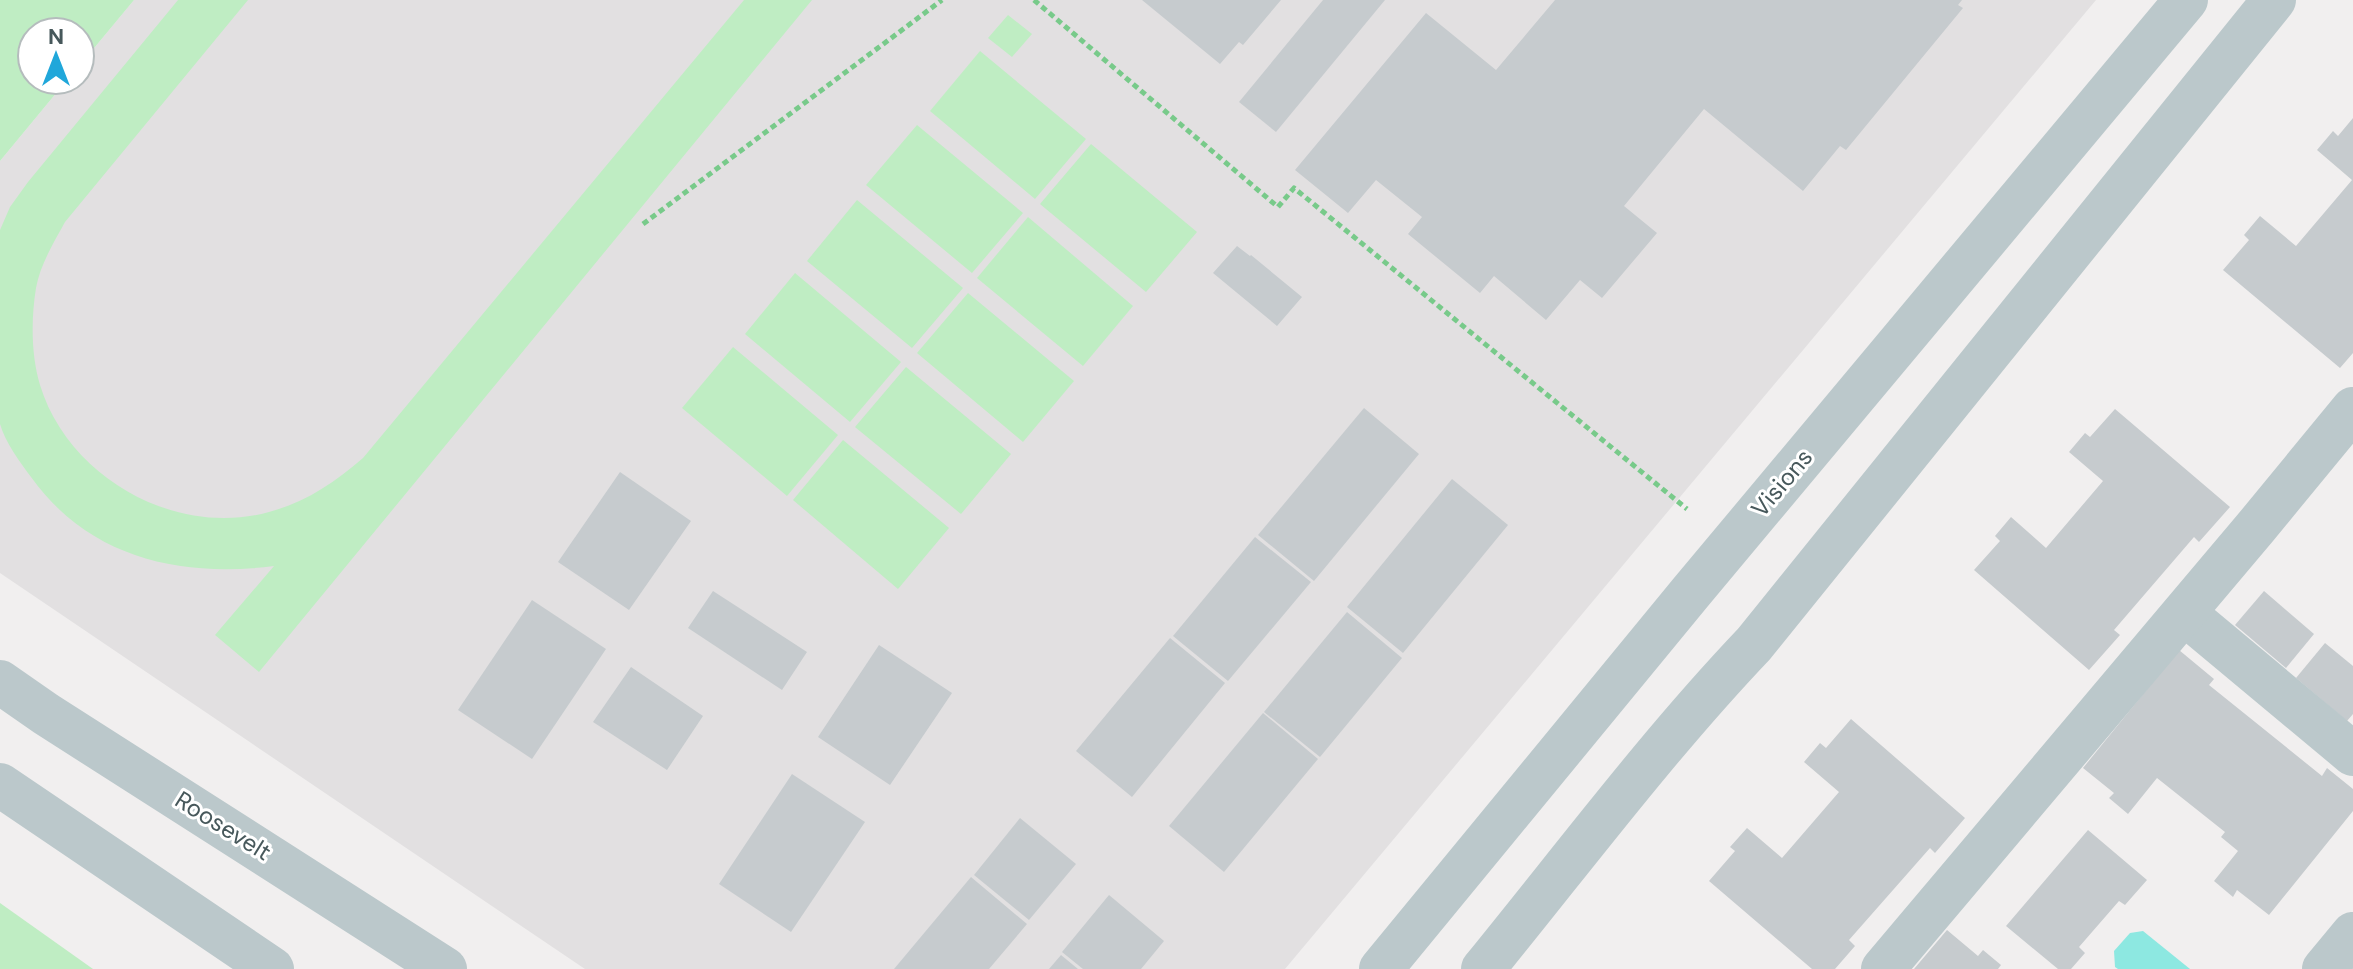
<svg xmlns="http://www.w3.org/2000/svg" width="2353" height="969" font-family="'DM Sans',sans-serif">
<rect width="100%" height="100%" fill="#f1efef"/>
<polygon fill="#e2e0e1" points="134,0 2096,0 1285,969 585,969 0,573 0,161 67,80 80,80 80,65"/>
<g fill="#bfedc3">
<polygon points="0,0 134,0 80,65 80,32 32,32 32,80 67,80 0,161"/>
<path d="M178 0H248L65 222C54 242 40 265 36 288 31 319 31 355 40 385 68 477 175 538 269 512 306 502 334 483 363 458L744 0H812L259 672 215 635 274 566C180 578 89 558 31 477 20 462 5 442 0 424 0 408 0 387 0 370 0 323 0 276 0 230L10 207 28 182Z"/>
<polygon points="1008,15 1032,34 1012,57 988,38"/>
<polygon points="980,51 1086,139 1035,199 930,111"/>
<polygon points="917,125 1023,213 972,273 866,185"/>
<polygon points="1091,144 1197,232 1146,292 1040,204"/>
<polygon points="857,200 963,288 912,348 807,261"/>
<polygon points="1028,217 1133,306 1083,366 977,278"/>
<polygon points="795,273 901,362 850,422 745,334"/>
<polygon points="968,293 1074,381 1023,442 917,353"/>
<polygon points="733,347 838,435 787,496 682,408"/>
<polygon points="906,367 1011,454 961,514 855,427"/>
<polygon points="843,440 949,528 898,589 793,500"/>
<polygon points="0,903 93,969 0,969"/>
</g>
<polygon fill="#8de8e1" points="2143,931 2190,969 2118,969 2115,967 2114,951 2130,933"/>
<g fill="#c6cbce">
<polygon points="1142,0 1281,0 1243,45 1239,42 1220,64"/>
<polygon points="1323,0 1385,0 1276,132 1239,102"/>
<polygon points="1555,0 1962,0 1958,5 1963,8 1846,150 1840,146 1803,191 1704,109 1624,206 1657,233 1602,298 1580,280 1546,320 1494,276 1480,293 1408,234 1422,217 1376,180 1348,213 1295,170 1426,13 1496,70"/>
<polygon points="2353,118 2353,353 2340,368 2223,270 2249,240 2244,235 2260,216 2296,246 2352,180 2317,150 2333,131 2338,136"/>
<polygon points="1237,246 1250,256 1251,255 1302,297 1277,326 1213,273"/>
<polygon points="1364,408 1419,454 1314,581 1258,535"/>
<polygon points="2115,409 2230,507 2199,542 2194,537 2114,630 2120,635 2089,670 1974,570 2000,541 1995,536 2011,517 2046,548 2103,481 2069,452 2085,433 2090,437"/>
<polygon points="620,472 691,521 629,610 558,562"/>
<polygon points="1452,479 1508,525 1403,653 1347,607"/>
<polygon points="1255,537 1311,582 1228,681 1173,636"/>
<polygon points="713,591 807,652 782,690 688,628"/>
<polygon points="2264,591 2314,634 2286,668 2235,625"/>
<polygon points="532,600 606,649 532,759 458,710"/>
<polygon points="1347,612 1402,658 1320,757 1264,712"/>
<polygon points="1170,638 1225,683 1132,797 1076,751"/>
<polygon points="2325,643 2353,666 2353,714 2347,721 2296,678"/>
<polygon points="879,645 952,693 890,785 818,737"/>
<polygon points="2179,650 2214,679 2209,685 2322,776 2327,768 2353,789 2353,811 2269,915 2237,890 2233,897 2214,881 2238,851 2221,837 2225,832 2157,778 2128,814 2109,798 2114,793 2083,768"/>
<polygon points="631,667 703,716 667,770 593,722"/>
<polygon points="1263,713 1318,759 1224,872 1169,826"/>
<polygon points="1851,719 1965,818 1935,853 1930,848 1849,940 1855,946 1835,969 1812,969 1709,881 1735,851 1730,847 1747,828 1782,858 1839,792 1804,762 1820,743 1826,748"/>
<polygon points="792,774 865,822 791,932 719,884"/>
<polygon points="1020,818 1076,864 1029,920 974,875"/>
<polygon points="2088,830 2147,880 2125,905 2119,901 2079,947 2085,953 2071,969 2058,969 2006,926"/>
<polygon points="971,877 1027,924 989,969 894,969"/>
<polygon points="1109,895 1164,941 1141,969 1083,969 1062,952"/>
<polygon points="1947,930 1978,956 1983,950 2001,965 1998,969 1914,969"/>
<polygon points="1061,955 1078,969 1049,969"/>
</g>
<g fill="none" stroke-linecap="round" stroke-linejoin="round">
<g stroke="#78ca8a" stroke-width="5" stroke-dasharray="6 4" stroke-linecap="butt">
<polyline points="1034,0 1278,207 1294,188 1687,509"/>
<polyline points="643,224 942,0"/>
</g>
<g stroke="#bbc8cb" stroke-width="44">
<polyline points="2184,613 2353,754"/>
<polyline points="0,682 46,714 445,969"/>
<polyline points="0,785 272,969"/>
<polyline points="1381,969 1691,592 2186,0"/>
<path d="M1483 969C1572 860 1657 746 1754 644L2274 0"/>
<polyline points="1883,969 2256,527 2353,409"/>
<polyline points="2324,969 2353,934"/>
</g>
</g>
<g text-anchor="middle" stroke-width="6" stroke-linejoin="round" paint-order="stroke">
<g font-size="24" fill="#47585b" stroke="#fff">
<text transform="translate(1782 483) rotate(-50)" y="8">Visions</text>
<text transform="translate(223 826) rotate(32)" y="8">Roosevelt</text>
</g>
</g>
<g transform="translate(56 56)"><circle r="38" fill="#ffffff" stroke="#b5bcbd" stroke-width="2"/>
<path d="M0-6L14 30L0 20L-14 30Z" fill="#20a7da"/>
<text y="-12" font-size="22" font-weight="bold" text-anchor="middle" fill="#47585b">N</text>
</g>
</svg>
